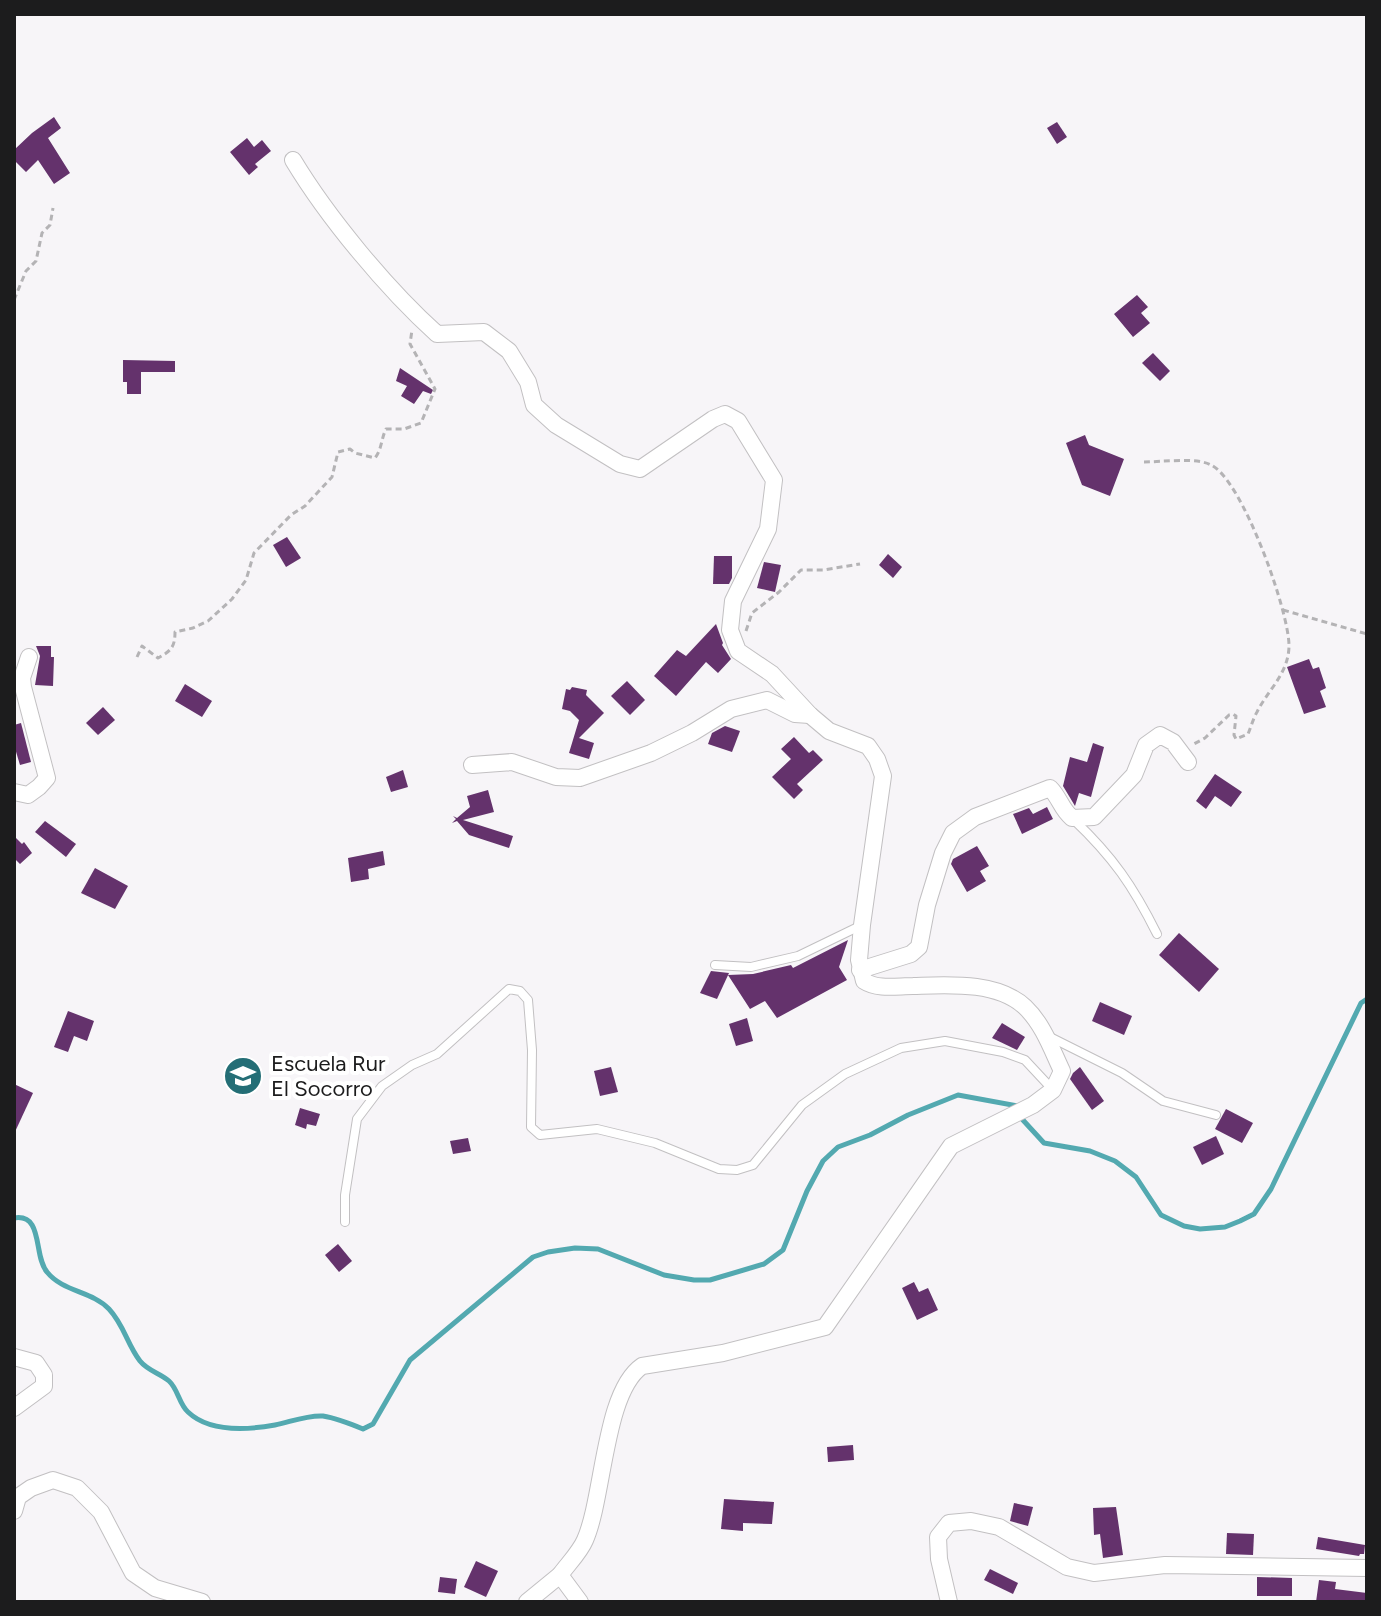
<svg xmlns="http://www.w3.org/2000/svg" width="1381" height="1616" font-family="Figtree,sans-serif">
<rect width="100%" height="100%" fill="#f7f5f8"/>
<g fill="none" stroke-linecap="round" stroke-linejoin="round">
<g stroke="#53a9b0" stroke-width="5">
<polyline points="1022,1119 1044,1143 1090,1151 1115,1161 1136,1177 1161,1215 1184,1226 1200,1229 1225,1227 1240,1221 1254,1214 1271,1189 1361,1003 1367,999"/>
<path d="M14 1218C44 1213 33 1256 47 1272 63 1292 92 1291 109 1309 124 1325 127 1344 140 1361 148 1371 160 1373 169 1381 178 1389 179 1404 188 1412 210 1433 247 1430 275 1425 290 1422 307 1415 323 1416 336 1418 351 1424 363 1429L373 1424 410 1360 533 1257 548 1252 575 1248 598 1249 664 1275 694 1280H710L764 1264 783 1250 807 1191 823 1161 838 1147 870 1135 908 1115 958 1095 1018 1106"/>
</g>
</g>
<g fill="#64326c">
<polygon points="54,117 61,128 48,138 70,173 54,184 38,160 26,172 14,160 14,150 32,133"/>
<polygon points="1057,122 1067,137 1057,144 1047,128"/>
<polygon points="247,138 254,147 262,140 271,151 255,164 258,167 249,175 230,152"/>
<polygon points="1137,295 1148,307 1141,313 1150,323 1133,337 1114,314"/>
<polygon points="1153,353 1170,371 1160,381 1142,363"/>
<polygon points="123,360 175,361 175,372 141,372 141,394 127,394 127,382 123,382"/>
<polygon points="400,368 433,390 431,394 423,391 414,404 401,396 407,386 396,381"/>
<polygon points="1085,435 1089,445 1124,459 1110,496 1082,485 1066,443"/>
<polygon points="287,537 301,558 286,567 273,545"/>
<polygon points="888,554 902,567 893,578 879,565"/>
<polygon points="714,556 732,556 732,578 729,584 713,584"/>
<polygon points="764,562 781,565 775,592 757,588"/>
<polygon points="716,624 723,643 722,645 731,659 718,673 706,662 676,696 654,676 677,650 686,656"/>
<polygon points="36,646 51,646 51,657 54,657 53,686 35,685 40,656"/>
<polygon points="1309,659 1313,669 1319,667 1326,688 1320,691 1326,707 1304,714 1287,667"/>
<polygon points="627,681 645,700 630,715 611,696"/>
<polygon points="185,684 212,701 202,717 175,701"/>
<polygon points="572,687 587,690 586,695 604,713 579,738 594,743 589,759 569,753 579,720 570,711 562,709 566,689 570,690"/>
<polygon points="103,707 115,720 98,735 86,723"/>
<polygon points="21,723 31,762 20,765 14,745 14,725"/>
<polygon points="725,726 740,731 732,752 708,744 712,733"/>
<polygon points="794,737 809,753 813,750 823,760 797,784 803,790 794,799 772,777 791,759 781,749"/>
<polygon points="1093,743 1104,747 1091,797 1079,793 1075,806 1063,786 1070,757 1087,762"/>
<polygon points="403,770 408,787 391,792 386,777"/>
<polygon points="1215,774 1242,792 1231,807 1215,796 1206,809 1196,801"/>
<polygon points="488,790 494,812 463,820 513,836 509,848 469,835 457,821 452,823 456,819 453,816 457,818 470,807 467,796"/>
<polygon points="1047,807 1053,819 1022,834 1013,814 1029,808 1033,814"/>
<polygon points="45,821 76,844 66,857 35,832"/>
<polygon points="14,836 22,844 24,842 32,853 20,864 14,858"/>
<polygon points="977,846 989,866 980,871 986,881 967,892 951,864 953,859"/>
<polygon points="383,851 385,865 368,869 369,879 351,882 348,858"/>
<polygon points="95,868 128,886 115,909 81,893"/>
<polygon points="1179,933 1219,969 1199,992 1159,955"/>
<polygon points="848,940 839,967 847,980 777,1018 765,1001 750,1009 728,975 753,974 791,965 793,968"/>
<polygon points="711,971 729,973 717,999 700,993"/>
<polygon points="1100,1002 1132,1016 1124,1035 1092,1021"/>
<polygon points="68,1011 94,1021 87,1041 74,1036 68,1052 54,1047"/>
<polygon points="747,1018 753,1041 736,1046 729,1024"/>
<polygon points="1002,1023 1025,1037 1017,1050 992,1038"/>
<polygon points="611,1067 618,1092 600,1096 594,1071"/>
<polygon points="1080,1067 1104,1101 1092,1110 1070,1079 1073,1073"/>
<polygon points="14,1084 33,1093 14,1134"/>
<polygon points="300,1108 320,1114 316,1126 307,1124 306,1129 295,1125"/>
<polygon points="1226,1109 1253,1123 1242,1143 1215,1129"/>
<polygon points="1216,1136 1224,1154 1202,1165 1193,1147"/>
<polygon points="468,1138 471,1151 453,1154 450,1141"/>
<polygon points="338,1244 352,1261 339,1272 325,1255"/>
<polygon points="914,1282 919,1292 928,1288 938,1310 917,1320 902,1288"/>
<polygon points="853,1445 854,1460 828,1462 827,1447"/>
<polygon points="724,1499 774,1502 772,1524 743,1523 743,1531 721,1529"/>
<polygon points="1014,1503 1033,1507 1028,1526 1010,1521"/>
<polygon points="1116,1507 1123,1555 1103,1558 1100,1534 1094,1535 1093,1508"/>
<polygon points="1227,1533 1254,1534 1253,1555 1226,1554"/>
<polygon points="1318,1537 1365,1545 1364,1554 1360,1554 1359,1556 1316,1549"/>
<polygon points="476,1561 498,1571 486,1597 464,1587"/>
<polygon points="990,1569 1018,1583 1013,1594 984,1580"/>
<polygon points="440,1577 457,1579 455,1594 438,1592"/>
<polygon points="1257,1577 1292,1578 1292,1596 1257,1596"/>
<polygon points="1319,1580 1336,1582 1335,1589 1367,1593 1367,1602 1316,1602"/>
</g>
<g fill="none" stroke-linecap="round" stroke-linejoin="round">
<defs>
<g id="service">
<path d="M1074 820C1113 857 1133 886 1157 934"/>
<polyline points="715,965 751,967 798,956 862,925"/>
<polyline points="1048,1036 1122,1073 1163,1101 1216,1115"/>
<polyline points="345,1222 345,1195 357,1119 382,1086 412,1065 437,1054 509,989 520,991 528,1000 532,1050 531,1127 540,1135 597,1129 655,1143 719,1169 737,1170 753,1165 802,1105 845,1074 901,1048 945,1041 1003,1052 1025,1060 1053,1090"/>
</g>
<g id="minor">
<path d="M293 160C328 218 387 289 437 334L484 332 509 351 528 382 534 405 556 425 620 464 640 469 713 419 725 414 738 421 774 480 768 529 733 601 730 630 738 651 772 674 810 715 829 731 868 746 877 759 883 776 862 925 859 960 864 981C878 990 897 986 913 986 948 985 997 981 1025 1007 1043 1024 1052 1050 1062 1071L1053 1090 1033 1105 951 1146 825 1327 723 1353 642 1366C604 1392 604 1497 585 1540 580 1552 568 1564 560 1575"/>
<polyline points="472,765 512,762 556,777 580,778 651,753 692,733 731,709 767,700 795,714 810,715"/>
<polyline points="14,792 28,795 39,787 47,778 23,687 22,678 29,657"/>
<path d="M860 970 911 954 919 947 927 905 943 853 953 833 975 817 1050 788C1060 798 1061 809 1072 818L1094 817 1134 775 1146 745 1160 735 1173 742 1188 762"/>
<polyline points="14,1357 36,1363 44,1375 44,1386 14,1408"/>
<polyline points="14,1511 18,1497 31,1488 53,1480 77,1488 101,1512 133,1573 155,1588 202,1602"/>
<polyline points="527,1602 560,1575 580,1602"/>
<polyline points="949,1602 939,1559 938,1537 949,1523 971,1521 999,1527 1067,1567 1094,1573 1165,1565 1367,1568"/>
</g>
</defs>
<use href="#service" stroke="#c2c0c2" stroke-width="10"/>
<use href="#minor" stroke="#c2c0c2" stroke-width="18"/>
<g stroke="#b4b3b5" stroke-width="3" stroke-dasharray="6 4" stroke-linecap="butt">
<polyline points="14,300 26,271 36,261 42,233 50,225 53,208"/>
<path d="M1144 462C1161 462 1197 457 1211 465 1242 479 1290 613 1289 647 1288 674 1268 690 1257 712 1253 719 1251 727 1248 734L1236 739 1234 735 1236 716 1233 714 1229 715 1205 738 1192 745"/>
<polyline points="1283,610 1367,634"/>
<polyline points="746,631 752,613 779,592 801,570 823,570 860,564"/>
<path d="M137 657 142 646 158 658C171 651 175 647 175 632L193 628 208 621 232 599 246 580 254 553 291 515 305 506 332 477 338 452 350 449 355 453 375 458C382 449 381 439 386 429H404L421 423 435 389 410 344 412 330"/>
</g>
<use href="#service" stroke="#fff" stroke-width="8"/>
<use href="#minor" stroke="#fff" stroke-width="16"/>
</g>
<defs>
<symbol id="school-disc" viewBox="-11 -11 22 22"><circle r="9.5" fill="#246e76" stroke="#fff"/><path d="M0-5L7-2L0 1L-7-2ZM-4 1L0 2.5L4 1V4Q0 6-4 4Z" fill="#fff"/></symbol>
</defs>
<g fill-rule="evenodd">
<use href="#school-disc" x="221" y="1054" width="44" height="44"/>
</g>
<g text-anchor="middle" stroke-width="8" stroke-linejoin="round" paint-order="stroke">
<g font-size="22" fill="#1c1c1d" stroke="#fff" text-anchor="start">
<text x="271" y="1071">Escuela Rur<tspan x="271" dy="25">El Socorro</tspan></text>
</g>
</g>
<rect width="1381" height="1616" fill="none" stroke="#1c1c1d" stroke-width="32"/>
</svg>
